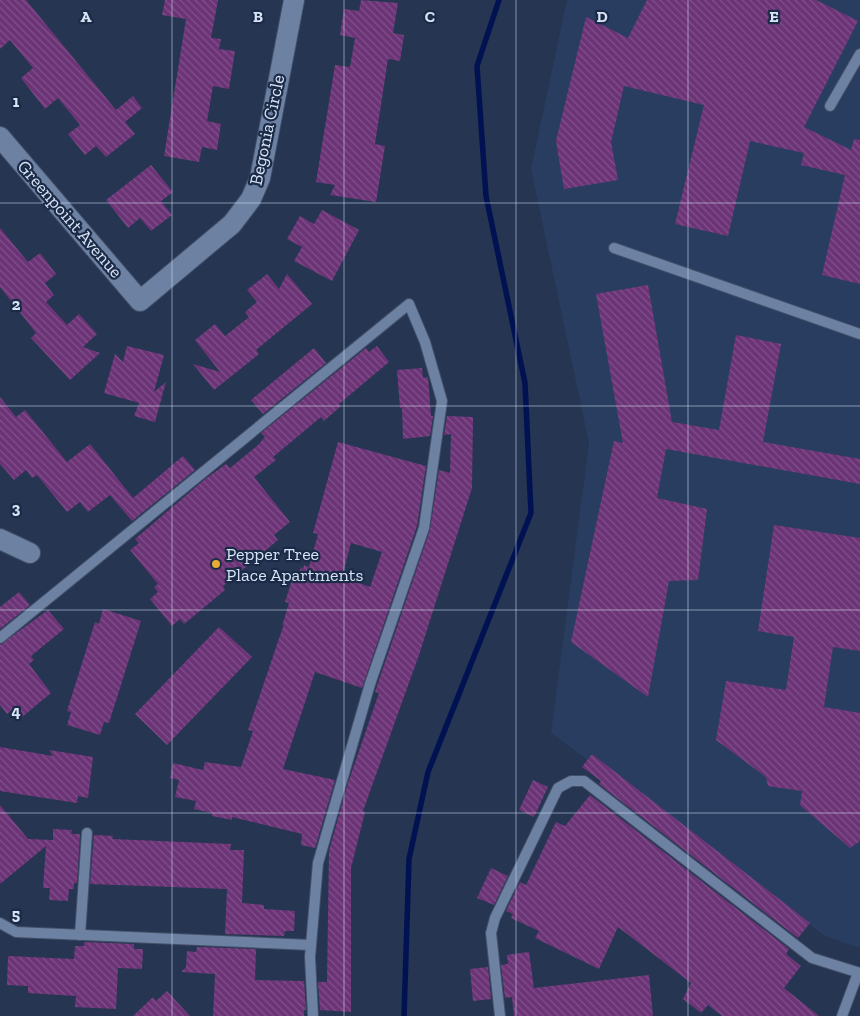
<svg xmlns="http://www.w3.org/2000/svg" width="860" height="1016" font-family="'Zilla Slab',serif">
<defs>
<pattern id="building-back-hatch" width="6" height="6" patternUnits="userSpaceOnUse" patternTransform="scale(1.25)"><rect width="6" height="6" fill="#6c3476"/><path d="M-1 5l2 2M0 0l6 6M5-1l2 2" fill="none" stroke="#80518a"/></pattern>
</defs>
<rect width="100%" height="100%" fill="#253552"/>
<polygon fill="#293d60" points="567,0 860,0 860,948 825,936 551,733 589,443 531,169"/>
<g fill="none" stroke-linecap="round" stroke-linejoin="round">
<polyline stroke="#001252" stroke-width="5.5" points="404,1016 409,859 428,772 531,513 525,383 486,196 477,66 499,0"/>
</g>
<g fill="url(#building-back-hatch)" fill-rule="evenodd">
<polygon points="0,0 26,0 116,110 133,96 142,108 125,122 135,134 106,157 96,146 85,155 68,134 80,125 58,98 45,109 21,78 33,68 10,40 0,49"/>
<polygon points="165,0 218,0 211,38 221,39 219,49 235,51 229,89 213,86 207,121 221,124 217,150 202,147 199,162 164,156 186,19 162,15"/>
<polygon points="361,0 398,3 393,33 404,35 400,61 388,59 375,144 385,146 376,202 330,195 335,185 316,182 335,65 350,67 355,38 340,35 344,9 359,11"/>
<polygon points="647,0 816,0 858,21 804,127 851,150 854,139 860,140 860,284 822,275 845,175 801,165 804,153 750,141 728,236 675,224 704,105 624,86 611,142 618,180 564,189 556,141 586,17 628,38"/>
<polygon points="151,165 173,192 161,201 172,215 151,231 140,218 128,228 106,200"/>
<polygon points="322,210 359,230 332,281 294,261 302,247 287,239 300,216 314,224"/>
<polygon points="0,228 28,262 40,253 56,274 45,283 54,295 46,302 67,325 79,314 97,334 83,347 100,353 70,380 31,338 36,333 0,287"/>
<polygon points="267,274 279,289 287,274 312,304 256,350 259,354 214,390 193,364 220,372 195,340 215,324 225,336 249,317 245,312 257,302 247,290"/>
<polygon points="648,285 672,422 719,430 736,335 781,344 763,442 860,459 860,484 666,449 657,498 707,509 698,580 669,581 648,697 571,642 614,441 623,443 596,294"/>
<polygon points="127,346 164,355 154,392 166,382 155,422 134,416 139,403 104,393 115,354 123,362"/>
<polygon points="377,346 389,362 339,404 341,406 324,421 321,417 273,457 276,460 254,477 290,522 274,535 278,540 223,586 225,590 195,615 184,624 180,619 172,626 150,599 158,592 154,587 158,584 130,550 139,543 135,539 204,480 226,464 230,468 258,445 265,437 261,433 366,348 369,352"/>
<polygon points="314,348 326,363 263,414 251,400"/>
<polygon points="422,368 423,378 428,377 431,416 433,416 430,436 403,439 402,407 400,408 397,370"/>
<polygon points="0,397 16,417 25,410 67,462 90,444 133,498 183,456 195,470 132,521 110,495 88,512 80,502 67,512 37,475 32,478 26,470 14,480 0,464"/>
<polygon points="447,416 473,417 472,488 419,655 363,811 365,812 351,868 351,1012 320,1010 318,982 327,982 329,851 348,783 379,693 375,692 377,686 430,530 439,470 450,473 451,434 444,435"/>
<path d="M338 442 426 466 417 526 362 688 315 672 283 769 335 780 315 848 301 845 302 834 232 817V820L212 816V813L194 809 196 801 175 797 179 780 170 778 173 763 203 770 205 762 241 767 253 731 248 730 284 624 282 626 289 603 285 602 294 574 298 576 301 567 303 569 304 565 309 567 318 534 313 533ZM351 543 382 552 370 587 342 577Z"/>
<polygon points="774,525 860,538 860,651 833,647 824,707 860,713 860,841 850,848 800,805 802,791 768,786 766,777 716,740 726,681 786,690 794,637 758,631"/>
<polygon points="19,592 30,605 0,629 0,607"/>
<polygon points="103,609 141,621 109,723 104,722 100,735 67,725 71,712 67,711 95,622 99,624"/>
<polygon points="48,610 64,629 31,656 34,660 29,664 51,693 22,717 15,708 7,714 0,705 0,645"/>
<polygon points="219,627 252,657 167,745 135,714"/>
<polygon points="0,747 53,756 49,750 93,757 88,798 78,796 77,803 0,791"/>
<polygon points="592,754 810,923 798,938 599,784 601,781 582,767"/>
<polygon points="533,780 548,787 534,817 519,810"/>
<polygon points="590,795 789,949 786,954 801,966 784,988 819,1016 722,1016 708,1005 701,1013 683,999 691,983 618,927 599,969 535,938 539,931 511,918 513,914 506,911 520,882 526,885 556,822 565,826"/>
<polygon points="0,805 28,839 53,840 53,829 72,830 71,834 80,834 77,883 74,883 74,889 69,889 68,901 49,900 50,888 43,888 46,846 0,884"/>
<polygon points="94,835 113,836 112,839 231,844 230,850 244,850 242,903 264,905 264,909 295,911 294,931 285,931 284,936 225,934 227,889 90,884"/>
<polygon points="491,868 508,876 494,905 477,898"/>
<polygon points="84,942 134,944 134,949 143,949 142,969 118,968 116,1009 75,1007 76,996 28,993 28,986 7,985 8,956 74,959 75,946 84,946"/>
<polygon points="197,947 256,949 255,980 304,981 306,1010 304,1010 304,1016 213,1016 215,974 181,972 186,967 187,951 196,952"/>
<polygon points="529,952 534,988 649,975 653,1016 514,1016 512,997 505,998 501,965 508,964 507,955"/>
<polygon points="488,967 491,999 473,1001 470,969"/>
<polygon points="167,991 190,1016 133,1016 153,997 156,1001"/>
</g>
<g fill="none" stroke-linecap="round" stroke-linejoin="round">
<defs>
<g id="lane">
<polyline points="830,106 860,54"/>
<polyline points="614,248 860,334"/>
<polyline points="0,638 409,304 425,342 442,401 424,528 370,684 318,863 310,957 313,1016"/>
<polyline points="0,923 16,932 311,945"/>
<polyline points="80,935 87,833"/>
<polyline points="500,1016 491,933 495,918 558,788 571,781 584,781 812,958 860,973"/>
<polyline points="842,1016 858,973"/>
</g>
<g id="street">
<polyline points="0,137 140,301 232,224 251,199 260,178 294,0"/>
<polyline points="0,539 30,553"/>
</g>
</defs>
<use href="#lane" stroke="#435069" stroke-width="12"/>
<use href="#street" stroke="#435069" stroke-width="22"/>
<use href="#lane" stroke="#6d81a2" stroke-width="10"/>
<use href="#street" stroke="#6d81a2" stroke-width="20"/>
</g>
<path fill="none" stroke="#d8e3f6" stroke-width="1" stroke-opacity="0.55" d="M172 0V1016M344 0V1016M516 0V1016M688 0V1016M0 203H860M0 406H860M0 610H860M0 813H860"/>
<circle fill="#e5ad36" stroke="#1b2b47" stroke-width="2" cx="216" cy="564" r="5"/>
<g text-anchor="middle" stroke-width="4.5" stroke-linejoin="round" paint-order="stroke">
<g font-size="18" fill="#d8e3f6" stroke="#1b2b47">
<text transform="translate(267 130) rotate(-78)" y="6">Begonia Circle</text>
<text transform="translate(70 219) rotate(49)" y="6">Greenpoint Avenue</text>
</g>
<g font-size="18" fill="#d8e3f6" stroke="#1b2b47" text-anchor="start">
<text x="226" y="560">Pepper Tree<tspan x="226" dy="21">Place Apartments</tspan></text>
</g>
</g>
<g font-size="16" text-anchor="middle" font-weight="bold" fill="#d8e3f6" stroke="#1b2b47" stroke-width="4.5" stroke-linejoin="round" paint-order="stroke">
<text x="86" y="22">A</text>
<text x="258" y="22">B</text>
<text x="430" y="22">C</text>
<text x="602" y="22">D</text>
<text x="774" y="22">E</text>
<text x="16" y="107">1</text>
<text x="16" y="310">2</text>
<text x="16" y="514">3</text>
<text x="16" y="717">4</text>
<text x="16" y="920">5</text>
</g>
</svg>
